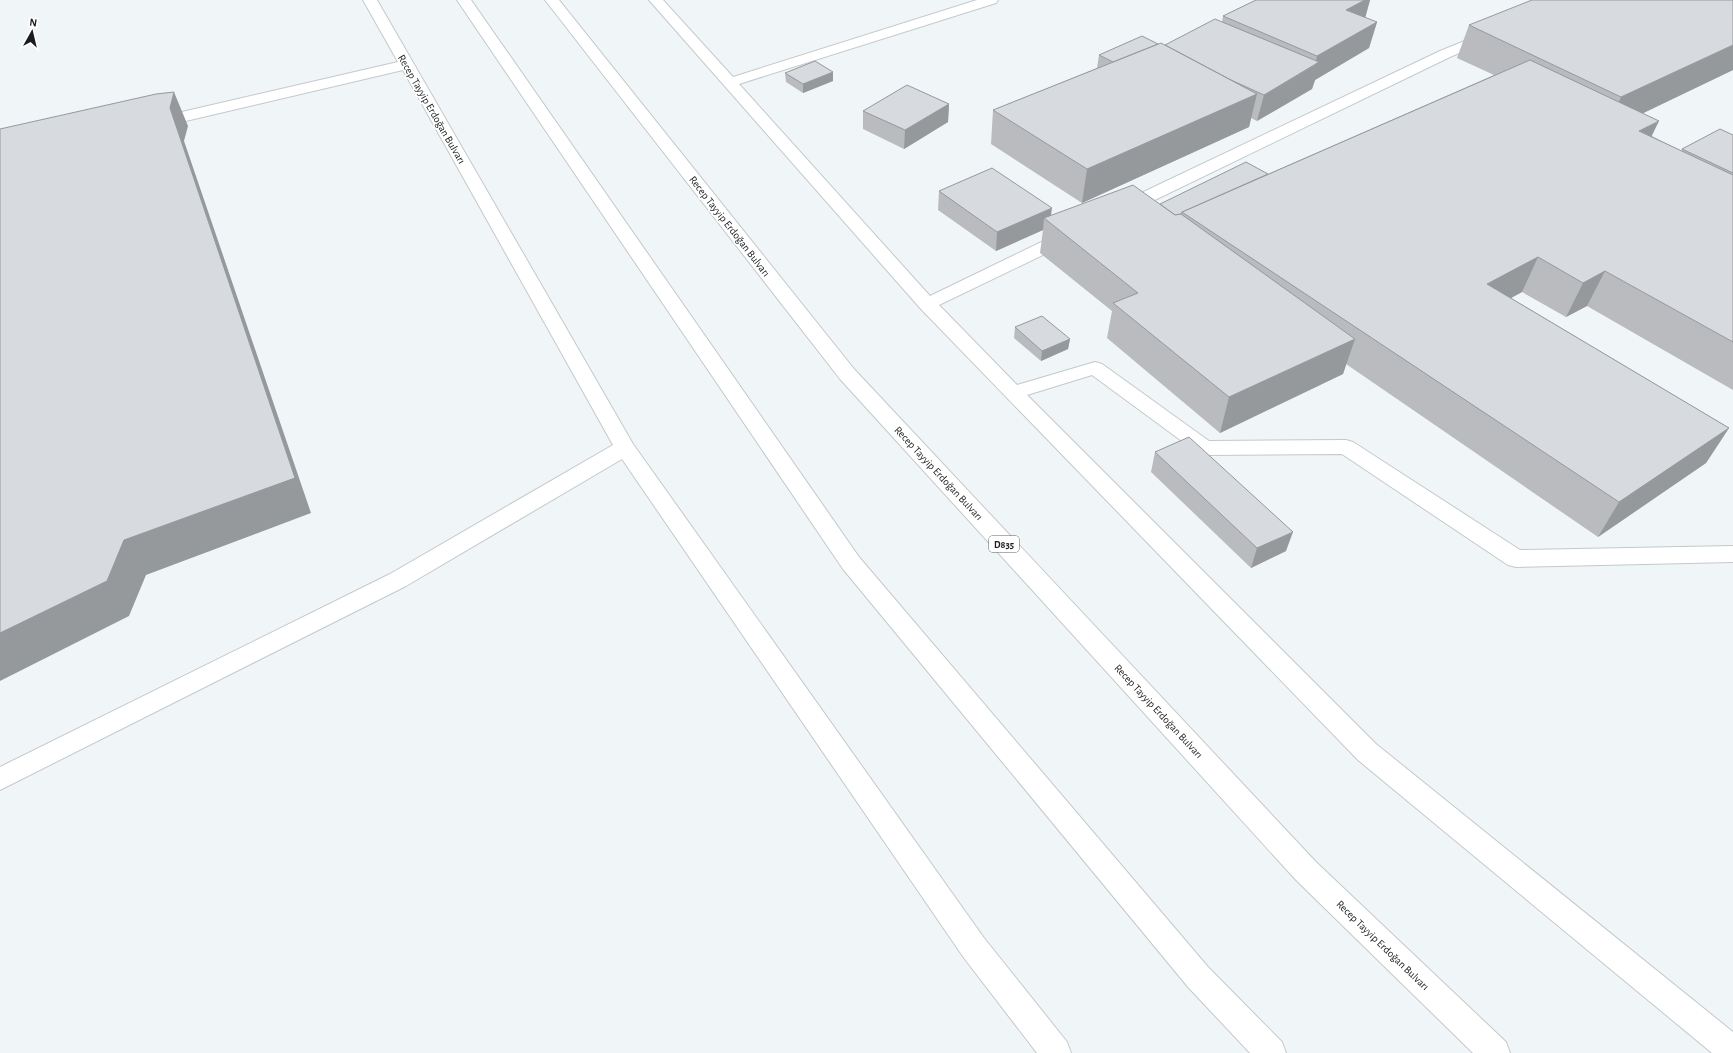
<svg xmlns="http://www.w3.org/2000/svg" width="1733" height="1053" font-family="'Alegreya Sans',sans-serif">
<rect width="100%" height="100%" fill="#f0f6f8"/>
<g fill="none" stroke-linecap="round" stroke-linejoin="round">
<defs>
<g id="minor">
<polygon points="363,0 377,0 633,444 984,938 1067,1042 1071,1053 1037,1053 964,958 622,459 406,586 0,790 0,767 390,574 613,445 403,70 156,128 150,126 148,123 150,120 156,118 398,62"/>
<polygon points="649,0 663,0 733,77 977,0 998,0 996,3 739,84 930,296 1062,232 1068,231 1074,232 1077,236 1074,240 939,305 1017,385 1095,362 1102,364 1209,441 1346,440 1353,442 1520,550 1733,546 1733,562 1516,567 1508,565 1342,454 1205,455 1198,453 1092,375 1027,395 1376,744 1733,1032 1733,1053 1712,1053 1358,760 920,308"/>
<polygon points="1489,31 1494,32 1496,35 1494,38 1450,57 1128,213 1122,214 1116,213 1113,209 1116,205 1440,51"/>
</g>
<g id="highway">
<polygon points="457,0 471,0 859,557 1208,967 1282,1042 1286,1053 1250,1053 1188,987 843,569"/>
<polygon points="545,0 559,0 854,369 1316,862 1506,1042 1510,1053 1473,1053 1296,880 840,379"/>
</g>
</defs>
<use href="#minor" stroke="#c3c9cb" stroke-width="2"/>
<use href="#highway" stroke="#c3c9cb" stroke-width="2"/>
<use href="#minor" fill="#fff" fill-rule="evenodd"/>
<use href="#highway" fill="#fff" fill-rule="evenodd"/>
</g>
<g fill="#b9bbbf">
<polygon points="1256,0 1370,0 1365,18 1377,22 1369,48 1315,80 1312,89 1257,121 1251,118 1249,127 1082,203 991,144 993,110 1097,68 1099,55 1158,44 1165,45 1222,22 1223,16"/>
<polygon points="1469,25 1733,70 1643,113 1652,136 1681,151 1682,149 1733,135 1733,390 1587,306 1566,317 1522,292 1511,298 1729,428 1706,463 1598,537 1346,364 1343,374 1220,433 1107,338 1112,311 1040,253 1043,230 996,251 938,210 939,191 1051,216 1160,204 1268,174 1494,75 1457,58"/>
<polygon points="785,73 833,81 803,93 786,82"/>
<polygon points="949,104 948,122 904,149 863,129 863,111"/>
<polygon points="1015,327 1070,339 1068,349 1041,361 1014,338"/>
<polygon points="1155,452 1286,551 1251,568 1151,472"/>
</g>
<g fill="#96999b">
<polygon points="1365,0 1370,0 1364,22 1346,10"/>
<polygon points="1377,22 1369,48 1315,80 1312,89 1257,121 1264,95 1315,65 1317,56"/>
<polygon points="1733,45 1733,70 1606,131 1621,97"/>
<polygon points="833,72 833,81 803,93 803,84"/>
<polygon points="174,92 188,126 184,141 311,513 146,575 129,616 0,681 0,633"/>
<polygon points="1257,94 1249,127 1082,203 1087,169"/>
<polygon points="949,104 948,122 904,149 905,130"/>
<polygon points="1659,121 1643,154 1639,131"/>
<polygon points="1052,208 1050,223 1044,218 1043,230 996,251 997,232"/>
<polygon points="1538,257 1522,292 1472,319 1487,284"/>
<polygon points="1605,271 1587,306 1566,317 1583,283"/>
<polygon points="1070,339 1068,349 1041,361 1042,351"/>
<polygon points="1355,339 1343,374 1220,433 1229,397"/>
<polygon points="1729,428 1706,463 1598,537 1619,502"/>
<polygon points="1293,532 1286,551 1251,568 1257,548"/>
</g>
<g fill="#d7dade" stroke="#96999b">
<polygon points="1256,0 1365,0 1346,10 1377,22 1317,56 1223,16"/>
<polygon points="1532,0 1733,0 1733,45 1621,97 1469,25"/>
<polygon points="1215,19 1319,62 1264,95 1231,80 1165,45"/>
<polygon points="1142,36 1158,44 1113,62 1099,55"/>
<polygon points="1161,43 1257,94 1087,169 993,110"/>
<polygon points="1530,60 1659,121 1639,131 1733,175 1733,342 1605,271 1583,283 1538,257 1487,284 1729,428 1619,502 1182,212"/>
<polygon points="815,61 833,72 803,84 785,73"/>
<polygon points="907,85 949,104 905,130 863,111"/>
<polygon points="174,92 170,108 295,478 124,540 107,581 0,633 0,129 156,94"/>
<polygon points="1720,129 1733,135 1733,173 1682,149"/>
<polygon points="1246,162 1268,174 1182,212 1181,214 1175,215 1160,204"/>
<polygon points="992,168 1052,208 997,232 939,191"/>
<polygon points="1133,185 1175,215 1181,214 1355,339 1229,397 1113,303 1138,293 1044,218"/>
<polygon points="1042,316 1070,339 1042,351 1015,327"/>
<polygon points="1189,437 1293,532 1257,548 1155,452"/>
</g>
<g text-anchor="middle" stroke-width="3.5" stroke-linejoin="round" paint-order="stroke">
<rect fill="#fff" stroke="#5f6061" stroke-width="1" x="989" y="536" width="30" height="16" rx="3"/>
<g font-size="10" font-weight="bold" fill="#1a1c1d">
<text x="1004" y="548">D835</text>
</g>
<g font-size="11" fill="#1a1c1d" stroke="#fff">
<text transform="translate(432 109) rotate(60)" y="4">Recep Tayyip Erdoğan Bulvarı</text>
<text transform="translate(730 226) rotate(52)" y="4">Recep Tayyip Erdoğan Bulvarı</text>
<text transform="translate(939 473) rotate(47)" y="4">Recep Tayyip Erdoğan Bulvarı</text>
<text transform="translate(1159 711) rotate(47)" y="4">Recep Tayyip Erdoğan Bulvarı</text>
<text transform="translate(1383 945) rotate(44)" y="4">Recep Tayyip Erdoğan Bulvarı</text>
</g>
</g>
<g transform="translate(32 32) rotate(8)" stroke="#ffffff" stroke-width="3" paint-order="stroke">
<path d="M0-3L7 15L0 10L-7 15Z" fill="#1a1c1d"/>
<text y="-6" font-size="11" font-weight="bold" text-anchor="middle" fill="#1a1c1d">N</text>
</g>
</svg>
